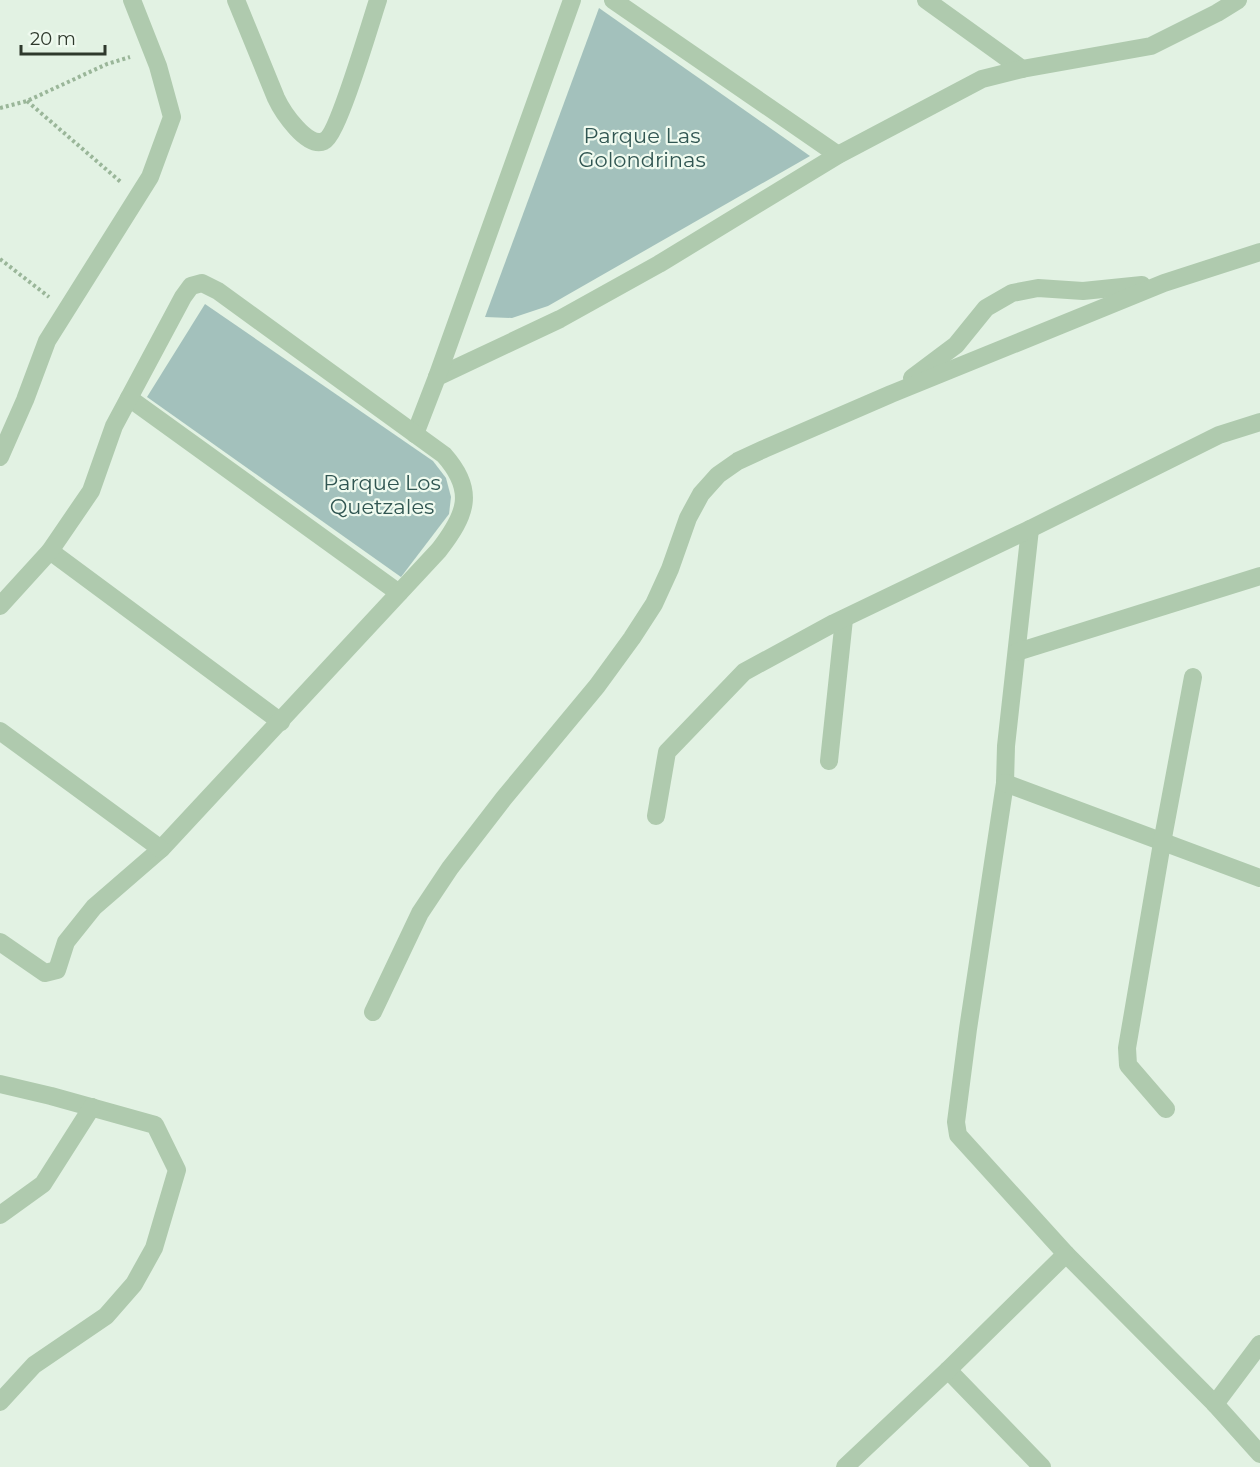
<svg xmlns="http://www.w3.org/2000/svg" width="1260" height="1467" font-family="Montserrat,sans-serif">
<rect width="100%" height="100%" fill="#e2f2e3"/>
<g fill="#a3c1bc">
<polygon points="599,8 810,156 548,306 512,318 485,317"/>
<polygon points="205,304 433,461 446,478 451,497 449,514 401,577 147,397"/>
</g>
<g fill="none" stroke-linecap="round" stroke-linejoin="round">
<g stroke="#9ab699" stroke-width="4" stroke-dasharray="3 3" stroke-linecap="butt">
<polyline points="27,101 122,183"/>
<polyline points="0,108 27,101 107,64 130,57"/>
<polyline points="0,259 49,297"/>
</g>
<g stroke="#afcaae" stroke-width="18">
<path d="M236 0 276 98C282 111 307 149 324 141 338 135 371 21 378 0"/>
<polyline points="613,0 838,155"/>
<polyline points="926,0 1022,69"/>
<polyline points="437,377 560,319 659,264 838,155 982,79 1022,69 1151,46 1217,13 1238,0"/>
<polyline points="912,378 956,345 986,308 1012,293 1038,288 1083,291 1142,285"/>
<polyline points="129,398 399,593"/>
<polyline points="415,434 437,377 572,0"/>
<polyline points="0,457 25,400 47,341 150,177 172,117 158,66 132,0"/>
<polyline points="1030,529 1006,746 1005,783 968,1029 956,1122 958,1135 1066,1254 1215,1404 1260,1454"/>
<polyline points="50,551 281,722"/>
<path d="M0 606 50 551 91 491 114 426 183 297 191 286 202 283 218 291 444 455C476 491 466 515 439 550L161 849 94 907 66 942 57 970 45 973 0 942"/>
<polyline points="1017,652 1260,576"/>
<polyline points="0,731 161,849"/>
<polyline points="829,761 844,619"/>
<polyline points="1005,783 1260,878"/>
<polyline points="656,816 667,752 744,672 834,623 1030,529 1219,435 1260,422"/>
<polyline points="373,1012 420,913 450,868 504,798 597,686 632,638 654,604 670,569 688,518 701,494 718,475 738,461 764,449 891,394 1164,283 1260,252"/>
<polyline points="0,1084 51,1096 155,1125 177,1170 154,1248 134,1284 106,1316 34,1365 0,1402"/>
<polyline points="1166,1109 1128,1065 1127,1048 1162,843 1193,677"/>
<polyline points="0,1215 43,1184 92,1107"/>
<polyline points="948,1370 1042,1467"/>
<polyline points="1215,1404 1260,1344"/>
<polyline points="845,1467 948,1370 1066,1254"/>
</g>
</g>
<g text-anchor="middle" stroke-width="4.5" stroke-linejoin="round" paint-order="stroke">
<g font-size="21" fill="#315652" stroke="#effaef">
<text x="642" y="143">Parque Las<tspan x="642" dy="24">Golondrinas</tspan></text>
<text x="382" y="490">Parque Los<tspan x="382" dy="24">Quetzales</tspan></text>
</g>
</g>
<path d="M21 45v9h84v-9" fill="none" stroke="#2e392c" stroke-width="3"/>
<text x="30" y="45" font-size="18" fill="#2e392c" stroke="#effaef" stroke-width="4.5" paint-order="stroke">20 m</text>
</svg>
